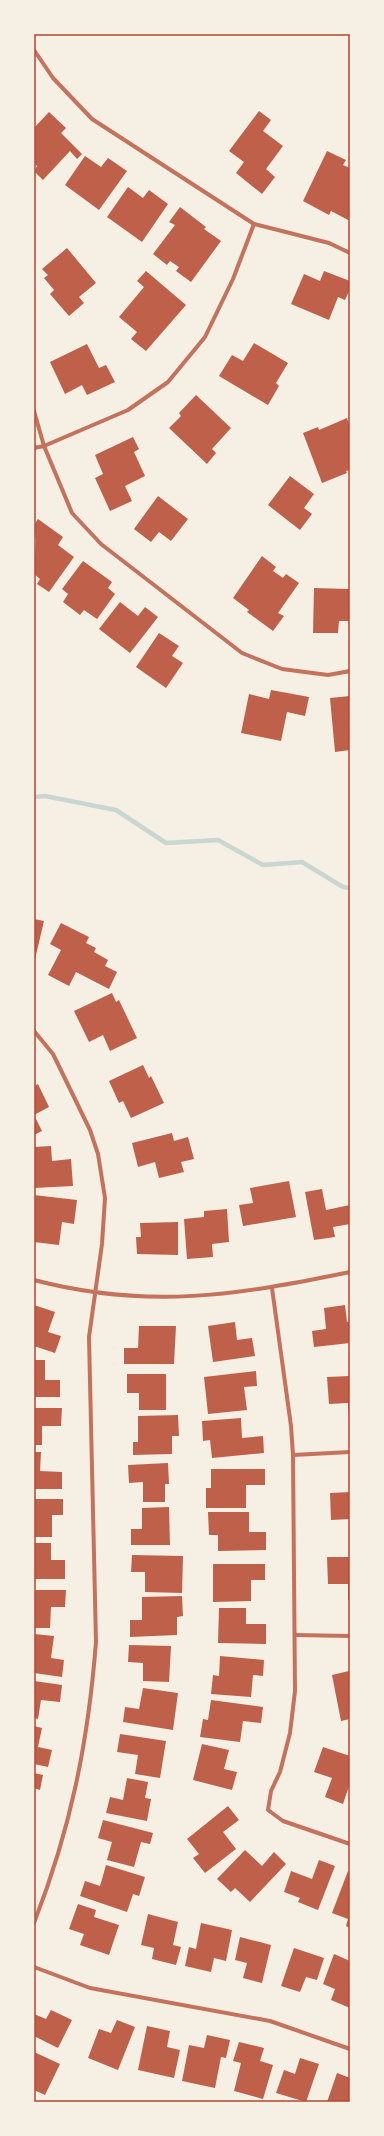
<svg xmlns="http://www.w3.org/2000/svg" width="384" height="2136" font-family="Inter,sans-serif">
<rect width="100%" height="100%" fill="#f6efe4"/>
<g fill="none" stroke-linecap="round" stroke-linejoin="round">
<polyline stroke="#c9d6d2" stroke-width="4.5" points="34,797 45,796 116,810 166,843 218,840 263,865 302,862 343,887 350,888"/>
</g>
<g fill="#bf614a">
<polygon points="259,111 271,120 263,131 283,146 266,169 275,177 262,194 236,173 244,162 229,151"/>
<polygon points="49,112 66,128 61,133 82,154 77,159 70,151 43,180 34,171 37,166 34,163 34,128"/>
<polygon points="327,151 346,160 343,165 350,168 350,221 331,211 329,215 303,201"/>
<polygon points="85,156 101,167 108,158 127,171 99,210 65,185"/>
<polygon points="128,187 143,198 149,190 168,204 142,242 107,217"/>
<polygon points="180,207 206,227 204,229 221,241 191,282 176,271 179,267 170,261 167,265 153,254 175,225 169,222"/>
<polygon points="67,248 96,283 79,297 84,303 69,316 50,294 54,290 44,278 48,275 42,269"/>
<polygon points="146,271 186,305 146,351 131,339 137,332 119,317 144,287 137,281"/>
<polygon points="324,271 350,281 350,289 345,300 338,297 329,320 291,304 304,274 320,281"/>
<polygon points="254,343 288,363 276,383 279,386 268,405 219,376 232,355 243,361"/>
<polygon points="87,344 99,368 106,365 115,382 87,395 82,385 65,394 50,362"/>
<polygon points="196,395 231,428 212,449 216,453 207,464 169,428 181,416 179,413"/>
<polygon points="347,418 350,427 350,470 346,471 347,473 322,483 303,433 318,427 319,430"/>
<polygon points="133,437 139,449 134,452 145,476 125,486 132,501 110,511 95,478 103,474 95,455"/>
<polygon points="290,476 314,494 304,508 312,514 300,530 268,505"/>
<polygon points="158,496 188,519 171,541 159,532 151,542 134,529"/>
<polygon points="38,519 63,537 58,545 74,557 49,592 37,584 40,579 34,574 36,541 34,525"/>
<polygon points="262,556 276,567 273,571 283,578 286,574 299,583 278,613 284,616 273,631 247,612 249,610 233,598"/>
<polygon points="83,561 112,582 108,588 115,594 97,619 84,610 80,615 63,602 68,594 62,589"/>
<polygon points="314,588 350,589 350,621 339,621 338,633 313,633"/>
<polygon points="120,602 138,616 145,607 158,617 130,653 99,629"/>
<polygon points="159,633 179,646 172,656 183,663 166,688 136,667"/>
<polygon points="271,690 309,697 305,716 287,712 281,741 241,733 249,694 269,699"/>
<polygon points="350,696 350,750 335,752 330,698"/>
<polygon points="34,919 44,921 35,959 34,959"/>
<polygon points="61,923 89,937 86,943 96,948 94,952 108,960 105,966 117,972 109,989 76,972 69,986 48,975 61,950 50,944"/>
<polygon points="112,993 116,1002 119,1000 137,1038 110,1051 103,1035 89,1042 74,1011"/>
<polygon points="143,1065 149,1078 151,1076 164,1103 131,1118 123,1101 119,1103 109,1081"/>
<polygon points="38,1084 49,1107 34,1115 42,1131 34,1135 34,1086"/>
<polygon points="172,1133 174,1141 188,1137 194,1159 181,1162 184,1172 159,1178 155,1162 138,1167 132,1143"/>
<polygon points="51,1146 52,1161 71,1159 73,1186 34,1188 34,1147"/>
<polygon points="289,1181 296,1217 243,1226 239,1205 253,1203 250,1188"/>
<polygon points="322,1189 326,1210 350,1205 350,1224 333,1227 335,1237 314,1240 305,1192"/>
<polygon points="34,1195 77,1200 74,1224 62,1222 59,1245 34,1242"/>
<polygon points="227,1209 229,1242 212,1244 213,1257 187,1259 184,1219 204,1217 204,1211"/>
<polygon points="178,1222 178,1255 137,1254 136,1237 141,1237 140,1223"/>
<polygon points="34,1305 55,1312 48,1332 61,1336 55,1353 34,1346"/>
<polygon points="345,1305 347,1322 350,1321 350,1343 314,1347 312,1331 326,1329 324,1308"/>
<polygon points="235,1322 237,1340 252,1338 255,1356 213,1362 208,1326"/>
<polygon points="139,1326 176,1326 174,1364 124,1364 124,1348 138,1348"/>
<polygon points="34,1360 45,1360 45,1380 60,1380 60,1397 34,1397"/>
<polygon points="256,1371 257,1386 244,1387 247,1410 208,1414 204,1377"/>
<polygon points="127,1374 166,1374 166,1410 139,1410 139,1393 127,1393"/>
<polygon points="350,1376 350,1417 349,1417 348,1403 329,1404 327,1377"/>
<polygon points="34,1408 62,1408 61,1426 42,1426 42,1445 34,1445"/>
<polygon points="178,1415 179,1436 172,1436 172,1454 133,1455 133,1442 138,1442 138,1416"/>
<polygon points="241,1418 242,1438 263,1436 264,1453 212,1458 210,1440 203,1441 202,1421"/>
<polygon points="34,1452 41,1452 40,1471 62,1472 62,1489 34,1489"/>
<polygon points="168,1463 169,1484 165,1484 165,1502 143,1502 143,1482 129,1483 128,1465"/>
<polygon points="211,1469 265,1469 265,1485 246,1485 246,1508 206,1508 206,1488 211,1488"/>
<polygon points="350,1492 350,1519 331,1520 330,1493"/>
<polygon points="34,1499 63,1499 63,1515 52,1515 52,1537 34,1537"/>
<polygon points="169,1507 170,1545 131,1545 131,1529 142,1529 142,1508"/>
<polygon points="208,1512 249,1512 249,1532 266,1532 266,1550 218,1551 218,1535 209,1535"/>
<polygon points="34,1543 51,1543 51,1560 65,1560 65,1579 34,1579"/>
<polygon points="132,1555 183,1556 182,1593 145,1592 145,1572 131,1572"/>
<polygon points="327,1557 350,1557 350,1600 348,1600 348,1584 328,1584"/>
<polygon points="213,1564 265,1564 265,1580 251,1580 251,1601 213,1602"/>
<polygon points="34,1590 66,1590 65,1607 51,1607 50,1628 34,1628"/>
<polygon points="182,1596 183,1616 177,1617 177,1635 130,1637 130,1620 142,1620 142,1597"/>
<polygon points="219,1608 246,1608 246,1624 266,1624 266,1644 218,1643"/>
<polygon points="34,1634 54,1636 51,1658 64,1660 62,1677 34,1673"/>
<polygon points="129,1645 171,1646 169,1682 143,1681 143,1663 128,1662"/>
<polygon points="220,1656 264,1660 263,1676 253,1675 251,1697 211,1694 213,1675 219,1676"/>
<polygon points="349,1671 350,1719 341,1721 332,1675"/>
<polygon points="34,1681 62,1685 60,1702 41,1700 38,1719 34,1718"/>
<polygon points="143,1688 178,1693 173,1730 123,1722 125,1707 139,1709"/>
<polygon points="211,1700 263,1707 261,1723 243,1721 240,1742 200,1737 203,1719 208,1720"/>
<polygon points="34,1726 42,1728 38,1747 52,1750 48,1767 34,1764"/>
<polygon points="120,1734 166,1741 160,1778 135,1774 138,1755 117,1752"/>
<polygon points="202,1744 229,1750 224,1769 237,1772 232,1790 193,1780"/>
<polygon points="323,1747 350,1756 350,1783 343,1804 325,1797 332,1778 314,1772"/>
<polygon points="34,1773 43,1775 40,1790 34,1788"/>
<polygon points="127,1778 148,1782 145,1798 151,1799 147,1821 106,1813 110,1797 123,1800"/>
<polygon points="228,1806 239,1820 223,1832 236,1849 205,1873 193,1858 199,1854 187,1839"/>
<polygon points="103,1820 153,1833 150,1844 141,1842 134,1867 107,1860 112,1842 98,1838"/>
<polygon points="245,1850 262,1866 274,1852 286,1864 250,1902 235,1888 231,1892 217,1879"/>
<polygon points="319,1860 335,1866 318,1910 298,1902 300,1898 284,1892 291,1871 312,1879"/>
<polygon points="106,1865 145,1877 139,1896 133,1894 127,1912 80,1896 85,1881 100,1886"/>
<polygon points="348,1871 350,1872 350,1928 346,1926 348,1919 332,1913"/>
<polygon points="78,1904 96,1910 94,1917 119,1925 109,1955 80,1945 84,1934 69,1929"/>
<polygon points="148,1914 178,1922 173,1945 181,1947 176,1965 152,1959 154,1948 141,1945"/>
<polygon points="201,1923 232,1930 226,1961 214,1958 211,1972 185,1966 189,1947 196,1949"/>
<polygon points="240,1937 271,1945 262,1983 243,1978 247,1963 235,1960"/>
<polygon points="294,1948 324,1958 317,1980 306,1977 300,1992 281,1986"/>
<polygon points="334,1954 350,1961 350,2008 331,2000 335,1989 323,1984"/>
<polygon points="51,2010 72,2020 58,2048 34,2036 34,2014 46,2019"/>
<polygon points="117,2020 135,2027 118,2070 88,2058 99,2029 111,2033"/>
<polygon points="147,2026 170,2031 167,2047 180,2050 174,2078 138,2070"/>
<polygon points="207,2035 230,2040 226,2058 221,2057 215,2088 182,2081 189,2045 204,2048"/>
<polygon points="239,2042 264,2048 260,2061 273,2065 263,2099 234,2091 241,2063 233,2061"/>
<polygon points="34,2052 60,2064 45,2095 34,2090"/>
<polygon points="300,2058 319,2064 306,2102 276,2093 284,2070 295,2074"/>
<polygon points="337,2073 350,2078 350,2102 327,2102"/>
</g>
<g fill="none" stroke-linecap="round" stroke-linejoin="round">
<g stroke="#c5725c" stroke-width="4">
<polyline points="34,50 53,78 92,119 254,224 329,243 350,253"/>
<polyline points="34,411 44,446 72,513 101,544 242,653 282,669 328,675 350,671"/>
<polyline points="34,448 44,446 128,410 168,382 205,337 233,279 254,224"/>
<path d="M34 1031 53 1054 90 1130 98 1154 105 1198 102 1244 89 1337 96 1642C88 1743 71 1828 34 1923"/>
<path d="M34 1280C148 1310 238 1295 350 1272"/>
<polyline points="272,1288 291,1426 293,1455 295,1691 290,1733 280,1772 271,1791 268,1810 283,1821 350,1844"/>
<polyline points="293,1455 350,1452"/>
<polyline points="295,1635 350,1636"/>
<polyline points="34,1967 90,1988 270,2021 350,2049"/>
</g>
</g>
<rect width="384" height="2136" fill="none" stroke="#f6efe4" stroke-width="70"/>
<rect x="35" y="35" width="314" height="2066" fill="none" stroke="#b5482f" stroke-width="1.5"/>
</svg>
